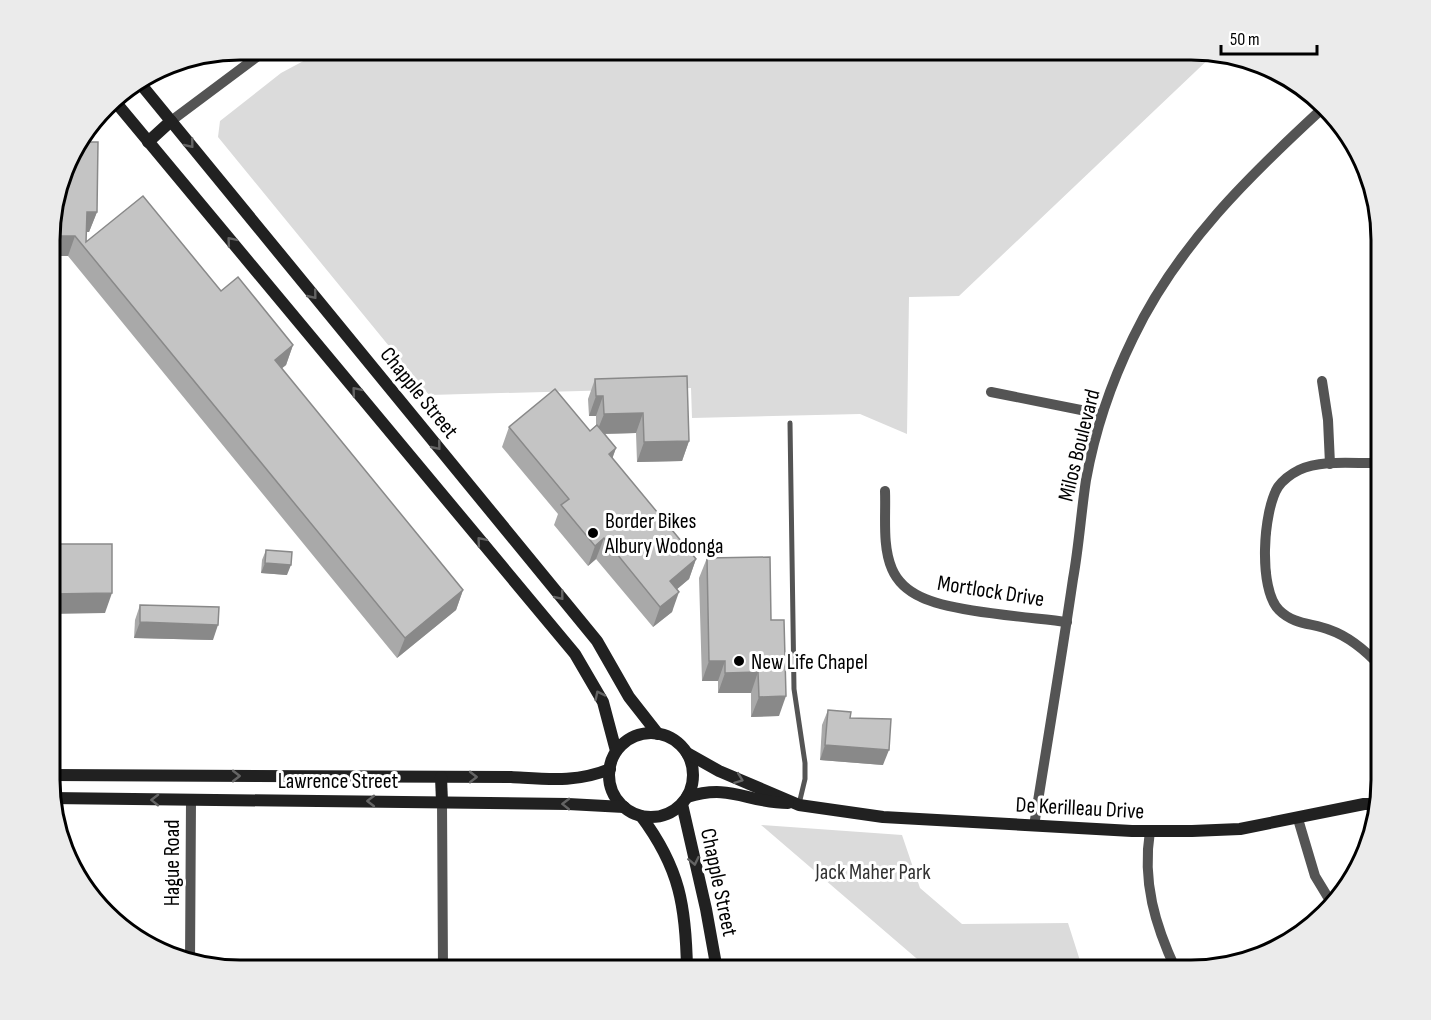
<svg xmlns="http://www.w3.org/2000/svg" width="1431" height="1020" font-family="'Sofia Sans Condensed',sans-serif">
<rect width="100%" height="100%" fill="#fff"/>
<g fill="#dbdbdb">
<polygon points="324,50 1203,50 1215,53 959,296 909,297 907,434 860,414 692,418 691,388 429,395 218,137 220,121 281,73"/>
<polygon points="761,825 902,835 920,888 962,924 1068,923 1083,970 930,970"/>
</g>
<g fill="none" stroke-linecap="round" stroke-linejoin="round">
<polyline stroke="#545454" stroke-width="5" points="790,423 794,689 805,763 805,779 799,804"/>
<g stroke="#545454" stroke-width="10">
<polyline points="171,121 266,50"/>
<polyline points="1322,381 1328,420 1330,464"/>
<polyline points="991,392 1101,414"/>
<path d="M1381 463C1356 464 1322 459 1299 470 1291 474 1283 480 1278 487 1263 511 1258 589 1279 610 1294 625 1312 623 1330 630 1350 637 1367 652 1381 667"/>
<path d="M885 491C886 516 882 546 892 569 898 583 908 591 921 597 951 612 1030 617 1067 622"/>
<polyline points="442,802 443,970"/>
<polyline points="1298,819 1315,876 1332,904"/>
<path d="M1034 826C1047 744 1061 661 1073 579 1079 546 1081 513 1086 480 1095 430 1111 383 1133 338 1177 246 1249 176 1323 108"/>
<path d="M1150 831C1142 882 1155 925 1176 970"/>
<polyline points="190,963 191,800"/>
</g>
<g stroke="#212121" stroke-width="12">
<polyline points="139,82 597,641 629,697 658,734"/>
<polyline points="113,99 575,654 603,702 616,751"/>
<polyline points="148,142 171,121"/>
<circle cx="651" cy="775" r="42"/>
<polyline points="687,753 719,771 799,805 883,817 1132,831 1192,831 1240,829 1364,804 1379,804"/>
<path d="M51 775 511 777C547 779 576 783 610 769"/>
<polyline points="441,777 442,802"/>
<path d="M687 797C731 783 747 803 788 803"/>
<polyline points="51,798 568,804 624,807"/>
<polyline points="682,804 706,909 717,970"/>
<path d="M641 816C680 868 686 907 687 970"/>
</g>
</g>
<g fill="#a9a9a9">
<polygon points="97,212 89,232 86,232 86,242 221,291 293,345 286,365 281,369 463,590 456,610 397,658 68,256 51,256"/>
<polygon points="595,379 689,441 682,461 637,462 636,433 605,434 616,448 612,458 696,559 689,579 677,589 672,612 653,627 596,559 588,566 554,525 558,514 502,447 509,427 590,431 596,425 596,416 589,416 588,399"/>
<polygon points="266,550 287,575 261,573 262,560"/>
<polygon points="707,558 771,620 779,716 751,717 751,693 718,693 718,681 702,681 699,578"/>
<polygon points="140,605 213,640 134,638 135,620"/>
<polygon points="828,710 850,718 883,765 820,760 822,725"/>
</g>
<g fill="#898989">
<polygon points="87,212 97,212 89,232 79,232"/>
<polygon points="51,236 75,236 68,256 51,256"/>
<polygon points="293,345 286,365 267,380 275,360"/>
<polygon points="596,396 603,396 596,416 589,416"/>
<polygon points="643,413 636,433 596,434 604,414"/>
<polygon points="689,441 682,461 637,462 644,442"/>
<polygon points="616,448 609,468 609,454"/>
<polygon points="604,538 596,559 588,566 595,546"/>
<polygon points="696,559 689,579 663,601 670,581"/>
<polygon points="265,563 291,565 287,575 261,573"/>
<polygon points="463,590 456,610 397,658 405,638"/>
<polygon points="679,592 672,612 653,627 660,607"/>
<polygon points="112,593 105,613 51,614 51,594"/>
<polygon points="140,622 218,625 213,640 134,638"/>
<polygon points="709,661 725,661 718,681 702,681"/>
<polygon points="758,672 751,693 718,693 725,673"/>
<polygon points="786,696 779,716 751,717 759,697"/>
<polygon points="825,745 889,750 883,765 820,760"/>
</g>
<g fill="#c4c4c4" stroke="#898989" stroke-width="1.5">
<polygon points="78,142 98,142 97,212 87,212 86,242 143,196 221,291 238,277 293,345 275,360 463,590 405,638 75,236 51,236 51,215 75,145"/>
<polygon points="687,376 689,441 644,442 643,413 604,414 603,396 596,396 595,379"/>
<polygon points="555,389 590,431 597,425 616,448 609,454 696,559 670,581 679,592 660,607 604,538 595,546 561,505 569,499 509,427"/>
<polygon points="51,544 112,544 112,593 51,594"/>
<polygon points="266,550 292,552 291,565 265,563"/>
<polygon points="770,557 771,620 784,620 786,696 759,697 758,672 725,673 725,661 709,661 707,558"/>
<polygon points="140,605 219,607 218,625 140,622"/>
<polygon points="828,710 851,712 850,718 891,719 889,750 825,745"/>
</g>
<defs><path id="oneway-chevron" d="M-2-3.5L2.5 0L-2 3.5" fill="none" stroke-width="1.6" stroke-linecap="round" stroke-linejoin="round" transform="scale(1.5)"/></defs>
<g stroke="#646464">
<use href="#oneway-chevron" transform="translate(190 144) rotate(51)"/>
<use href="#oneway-chevron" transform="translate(231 241) rotate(-130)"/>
<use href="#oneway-chevron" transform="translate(313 295) rotate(51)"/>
<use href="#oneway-chevron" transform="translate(356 391) rotate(-130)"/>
<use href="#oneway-chevron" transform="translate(437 446) rotate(51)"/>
<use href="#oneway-chevron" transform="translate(481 541) rotate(-130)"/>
<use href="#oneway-chevron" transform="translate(560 596) rotate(51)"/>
<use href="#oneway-chevron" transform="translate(599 695) rotate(-116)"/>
<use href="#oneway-chevron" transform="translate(236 776)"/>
<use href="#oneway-chevron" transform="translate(473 777)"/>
<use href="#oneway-chevron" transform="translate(739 779) rotate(21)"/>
<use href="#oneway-chevron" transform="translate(155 800) rotate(-179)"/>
<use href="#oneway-chevron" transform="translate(371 801) rotate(-180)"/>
<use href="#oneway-chevron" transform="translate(566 804) rotate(-179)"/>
<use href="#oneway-chevron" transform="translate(694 861) rotate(78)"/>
</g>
<g fill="#000" stroke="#fff" stroke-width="2">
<circle cx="593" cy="533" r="6"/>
<circle cx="739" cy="661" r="6"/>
</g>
<g text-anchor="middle" stroke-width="6" stroke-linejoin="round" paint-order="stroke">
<g font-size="22" fill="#000" stroke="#fff">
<text transform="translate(420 392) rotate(51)" y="8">Chapple Street</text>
<text transform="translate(1078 445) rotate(-76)" y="8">Milos Boulevard</text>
<text transform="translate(991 590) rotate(9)" y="8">Mortlock Drive</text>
<text x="338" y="788">Lawrence Street</text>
<text transform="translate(1080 807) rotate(3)" y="8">De Kerilleau Drive</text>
<text transform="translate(171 863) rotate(-90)" y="8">Hague Road</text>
<text transform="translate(720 882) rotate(78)" y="8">Chapple Street</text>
</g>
<g font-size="22" fill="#000" stroke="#fff" text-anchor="start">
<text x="605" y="528">Border Bikes<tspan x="605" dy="25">Albury Wodonga</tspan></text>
<text x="751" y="669">New Life Chapel</text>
</g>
<g font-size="22" fill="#323232" stroke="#fff">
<text x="873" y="879">Jack Maher Park</text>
</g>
</g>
<path d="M0 0H1431V1020H0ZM240 60H1191A180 180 0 0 1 1371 240V780A180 180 0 0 1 1191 960H240A180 180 0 0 1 60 780V240A180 180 0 0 1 240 60Z" fill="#ebebeb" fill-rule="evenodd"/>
<path fill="none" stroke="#000" stroke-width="3" d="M240 60H1191A180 180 0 0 1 1371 240V780A180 180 0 0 1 1191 960H240A180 180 0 0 1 60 780V240A180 180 0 0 1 240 60Z"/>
<path d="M1221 45v9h96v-9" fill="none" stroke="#000000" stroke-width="3"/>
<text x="1230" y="45" font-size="18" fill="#000000" stroke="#ffffff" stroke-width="4.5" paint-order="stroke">50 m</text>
</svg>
